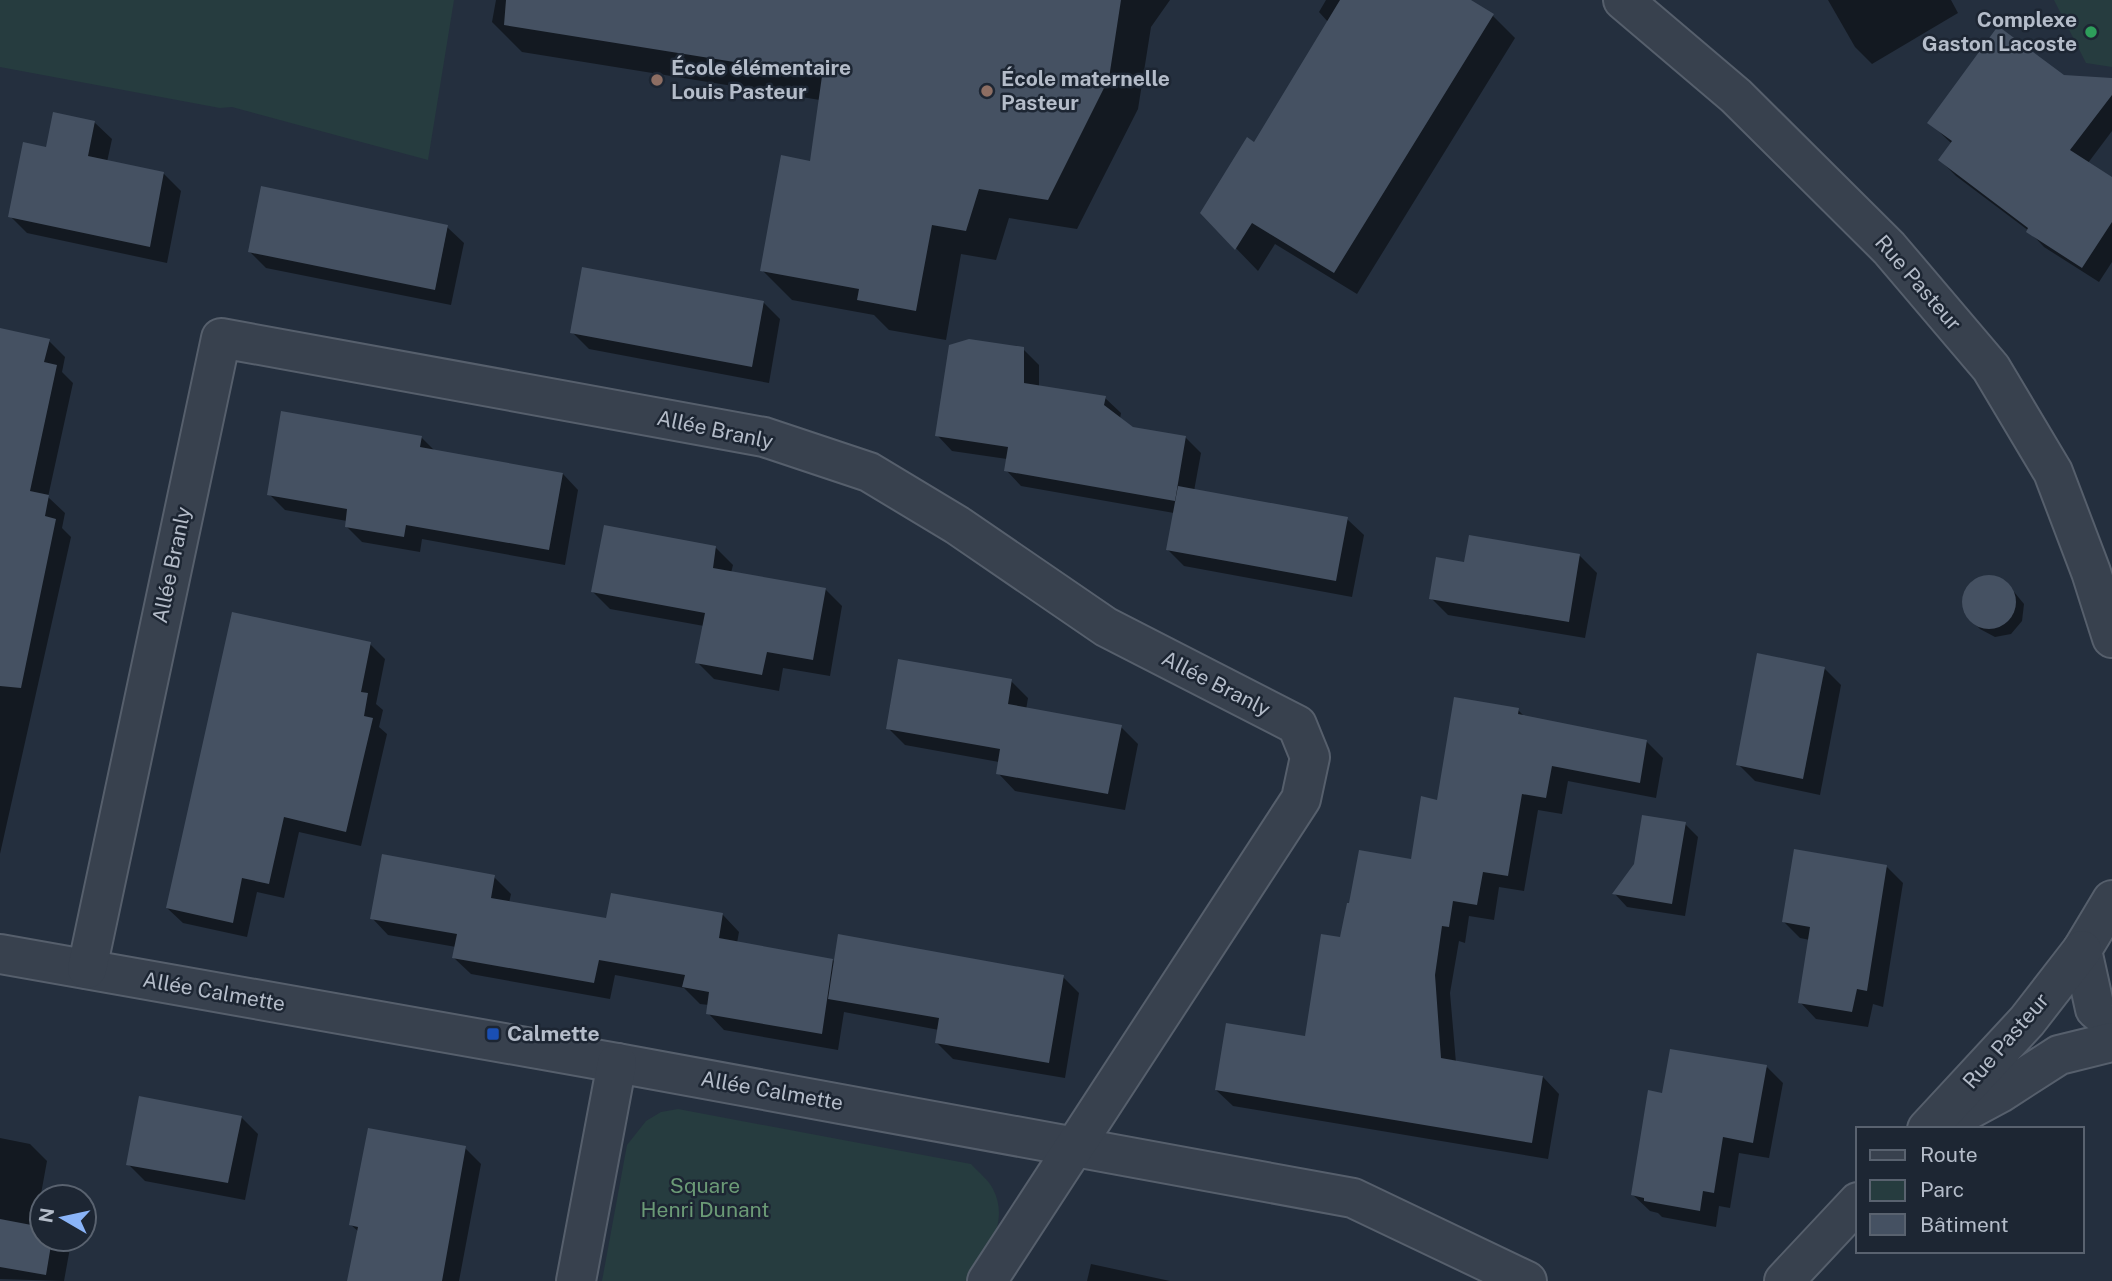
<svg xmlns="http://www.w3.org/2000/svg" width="2112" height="1281" font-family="'Public Sans',sans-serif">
<rect width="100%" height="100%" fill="#242f3e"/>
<g fill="#263c3f">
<polygon points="0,0 454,0 428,160 232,107 220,108 0,67"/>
<polygon points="2054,0 2112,0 2112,67 2086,63"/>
<path d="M678 1109 971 1164C978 1172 989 1180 993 1189 1011 1224 984 1254 967 1281H602L627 1145 646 1121 661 1112Z"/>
</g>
<g fill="#0007">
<polygon points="496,0 1170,0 1151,27 1138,109 1077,229 1009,218 996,260 961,254 946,340 889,330 874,315 792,300 762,270 812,163 820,100 522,52 492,22"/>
<polygon points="1326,0 1467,0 1493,16 1515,38 1357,294 1275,244 1258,271 1202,213 1255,144 1329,23 1319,12"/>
<polygon points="1828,0 1951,0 1958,13 1872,64 1855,47"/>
<polygon points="2063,77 2112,80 2112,131 2088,163 2112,179 2112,262 2099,282 2044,247 2029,231 1956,176 1940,160 1952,144 1929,122"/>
<polygon points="94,122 112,139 107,162 164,174 181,191 167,263 27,233 10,216 48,150"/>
<polygon points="447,227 464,243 451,305 266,268 249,251"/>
<polygon points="763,302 780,319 769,383 589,349 572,332"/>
<polygon points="0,330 49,341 65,357 62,372 73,383 48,497 65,513 62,528 71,537 0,854"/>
<polygon points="1023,349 1039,365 1039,387 1105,398 1121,413 1120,419 1132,429 1185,437 1201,453 1194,491 1347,519 1364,535 1352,597 1184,566 1168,550 1174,513 1021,486 1006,470 1007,459 952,451 937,435"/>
<polygon points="421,437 436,452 563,474 578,490 565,565 422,539 420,552 362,542 346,526 347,521 285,510 269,494"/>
<polygon points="716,548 733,565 731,573 825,589 842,606 830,676 783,668 779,691 714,679 697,662 704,626 610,609 593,592"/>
<polygon points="1580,556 1597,573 1585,638 1448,615 1431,598 1465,564"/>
<polygon points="1989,576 2005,581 2024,604 2022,621 2011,634 1995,637 1980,629 1971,620 1964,604 1965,596 1973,581"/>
<polygon points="370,644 385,659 376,704 383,710 379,727 387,734 361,846 299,832 284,898 257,892 247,937 183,923 167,908"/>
<polygon points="1824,668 1841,685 1820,795 1755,781 1738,764"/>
<polygon points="1011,681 1028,698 1026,710 1121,727 1138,744 1125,810 1015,791 998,773 999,762 905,745 888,728"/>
<polygon points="1518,710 1526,718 1646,741 1663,758 1656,798 1568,781 1562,814 1538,810 1524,891 1499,887 1494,920 1469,916 1465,943 1459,941 1450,993 1456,1063 1543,1077 1559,1094 1548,1159 1233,1106 1216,1090 1306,1038 1342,939 1413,862 1439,802"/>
<polygon points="1685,824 1698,837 1685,916 1627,907 1615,894"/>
<polygon points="1887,867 1903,883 1883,1007 1873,1004 1868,1027 1816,1019 1800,1002 1810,940 1800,938 1784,922"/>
<polygon points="494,877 511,894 509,903 608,920 723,915 739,932 737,943 833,960 835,963 1063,977 1079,993 1065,1078 953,1059 937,1043 939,1030 844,1012 838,1050 724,1030 708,1013 709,1005 700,1004 684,988 615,975 610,999 471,974 454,958 456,947 388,935 372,918"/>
<polygon points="1767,1067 1783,1083 1769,1158 1739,1153 1730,1208 1719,1206 1716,1227 1662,1217 1658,1213 1650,1211 1633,1195"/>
<polygon points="241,1117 258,1134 245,1200 145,1181 128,1164"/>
<polygon points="0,1138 30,1144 47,1161 35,1227 42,1229 42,1239 61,1239 70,1248 64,1281 0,1279"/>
<polygon points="465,1148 481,1164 459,1281 349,1281 359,1232 351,1225"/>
<polygon points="1091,1264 1170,1281 1087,1281"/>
</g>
<g fill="#455162">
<polygon points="506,0 1121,0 1109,78 1048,200 979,189 966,231 932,225 916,311 857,300 859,289 760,271 781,155 810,161 822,76 504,25"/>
<polygon points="1340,0 1471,0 1494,14 1334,273 1252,223 1235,250 1200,213 1247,137 1254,142"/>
<polygon points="1998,26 2064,75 2112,78 2112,95 2070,150 2112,177 2112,222 2082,268 2026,232 2028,228 1938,160 1952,141 1927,123"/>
<polygon points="53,112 95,121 88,156 164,172 150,247 8,217 23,142 46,147"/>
<polygon points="261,186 448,225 435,290 248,252"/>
<polygon points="582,267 764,301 752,367 570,333"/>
<polygon points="0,328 50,339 44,362 57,365 30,491 49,495 45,516 56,519 21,688 0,686"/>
<polygon points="969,339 1024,347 1024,383 1106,396 1104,405 1133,427 1186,436 1175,501 1004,471 1008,447 935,436 949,345"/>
<polygon points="281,411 422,436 420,447 563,473 549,550 406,525 404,537 345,527 347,509 267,495"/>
<polygon points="1178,486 1348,517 1336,581 1166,550"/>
<polygon points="604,525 716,546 713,568 826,588 813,660 767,652 762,675 695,663 705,613 591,592"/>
<polygon points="1469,535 1580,554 1569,622 1429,599 1436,557 1464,562"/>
<circle cx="1989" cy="602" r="27"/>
<polygon points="232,612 371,642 361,692 368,693 364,716 373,718 346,832 284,817 269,884 242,878 233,923 166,908"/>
<polygon points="1757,653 1825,667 1803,779 1736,765"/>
<polygon points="898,659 1012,679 1008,704 1122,725 1108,794 996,774 1000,749 886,729"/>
<polygon points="1454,697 1519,708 1518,714 1647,740 1640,783 1552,766 1546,798 1522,794 1508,876 1483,872 1477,905 1453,901 1449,927 1442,926 1435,975 1441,1058 1543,1076 1532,1143 1215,1090 1226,1023 1305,1036 1321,934 1340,937 1347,903 1349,903 1359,850 1411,859 1421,796 1437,800"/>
<polygon points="1642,815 1686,822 1672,904 1612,894 1634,864"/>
<polygon points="1794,849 1887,865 1867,991 1857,989 1852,1012 1798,1003 1810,927 1782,922"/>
<polygon points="382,854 495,875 491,898 606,918 611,893 723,913 719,938 833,959 822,1034 706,1014 709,992 682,987 685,975 599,960 594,983 452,958 457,934 370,919"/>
<polygon points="838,934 1064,975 1049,1063 935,1043 939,1018 828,999"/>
<polygon points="1670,1049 1767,1065 1753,1143 1723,1137 1714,1193 1703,1191 1700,1211 1644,1201 1644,1198 1631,1195 1648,1090 1662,1093"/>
<polygon points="139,1096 242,1116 228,1183 126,1165"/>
<polygon points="368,1128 466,1146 442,1281 347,1281 358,1227 349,1225"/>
<polygon points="0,1219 42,1227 42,1239 52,1239 46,1275 0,1267"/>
</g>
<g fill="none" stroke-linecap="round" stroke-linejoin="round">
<defs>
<g id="minor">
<polyline points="1623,0 1736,96 1889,248 1991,368 2053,472 2091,572 2112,638"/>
<polyline points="2112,900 2082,950 2095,1009 2112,1023"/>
<polyline points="0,954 617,1063 1353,1198 1527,1281"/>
<polyline points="87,969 221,338 764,437 869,472 957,525 1106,627 1297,725 1310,757 1301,799 987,1281"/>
<polyline points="1948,1121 2000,1093 2059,1055 2112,1042"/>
<polyline points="1927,1129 2027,1021 2082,950"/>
<polyline points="576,1281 617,1063"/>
<polyline points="1784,1281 1858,1202"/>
</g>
</defs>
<use href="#minor" stroke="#565f6c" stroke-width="42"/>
<use href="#minor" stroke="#38414e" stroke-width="38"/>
</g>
<circle fill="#2e9e5b" stroke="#1d2633" stroke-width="2.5" cx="2091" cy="32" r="7"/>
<g fill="#8d6e63" stroke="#1d2633" stroke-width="2.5">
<circle cx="657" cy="80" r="7"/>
<circle cx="987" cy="91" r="7"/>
</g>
<rect fill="#1a4fb4" stroke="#1d2633" stroke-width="2.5" x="486" y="1027" width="14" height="14" rx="3.5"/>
<g text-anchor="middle" stroke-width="5" stroke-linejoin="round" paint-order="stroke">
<g font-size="21" font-weight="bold" fill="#b4bcc9" stroke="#1d2633" text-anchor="start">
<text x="2077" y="27" text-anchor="end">Complexe<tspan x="2077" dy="24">Gaston Lacoste</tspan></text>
<text x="671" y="75">École élémentaire<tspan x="671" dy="24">Louis Pasteur</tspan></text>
<text x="1001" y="86">École maternelle<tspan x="1001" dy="24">Pasteur</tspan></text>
<text x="507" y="1041">Calmette</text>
</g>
<g font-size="21" fill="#b4bcc9" stroke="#1d2633">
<text transform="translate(1918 283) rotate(49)" y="7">Rue Pasteur</text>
<text transform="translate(715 430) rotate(12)" y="7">Allée Branly</text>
<text transform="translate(172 565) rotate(-78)" y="7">Allée Branly</text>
<text transform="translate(1216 684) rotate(27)" y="7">Allée Branly</text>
<text transform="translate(214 992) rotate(10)" y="7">Allée Calmette</text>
<text transform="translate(2006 1041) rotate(-49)" y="7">Rue Pasteur</text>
<text transform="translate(772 1091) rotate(10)" y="7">Allée Calmette</text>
</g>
<g font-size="21" fill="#6b9a76" stroke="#1d2633">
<text x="705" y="1193">Square<tspan x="705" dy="24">Henri Dunant</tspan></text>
</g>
</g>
<rect x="1856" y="1127" width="228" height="126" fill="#1d2633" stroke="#59626f" stroke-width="2"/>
<rect x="1870" y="1150" width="35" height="10" fill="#38414e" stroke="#59626f" stroke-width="2"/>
<text x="1920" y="1162" font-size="21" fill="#b4bcc9">Route</text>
<rect x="1870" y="1180" width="35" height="21" fill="#263c3f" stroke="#59626f" stroke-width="2"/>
<text x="1920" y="1197" font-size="21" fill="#b4bcc9">Parc</text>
<rect x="1870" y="1214" width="35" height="21" fill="#455162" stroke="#59626f" stroke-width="2"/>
<text x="1920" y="1232" font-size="21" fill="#b4bcc9">Bâtiment</text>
<g transform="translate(63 1218) rotate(279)"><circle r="33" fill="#1d2633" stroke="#59626f" stroke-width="2"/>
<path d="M0-5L12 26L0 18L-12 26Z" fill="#8ab4f8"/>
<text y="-10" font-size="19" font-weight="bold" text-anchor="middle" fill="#b4bcc9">N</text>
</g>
</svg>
